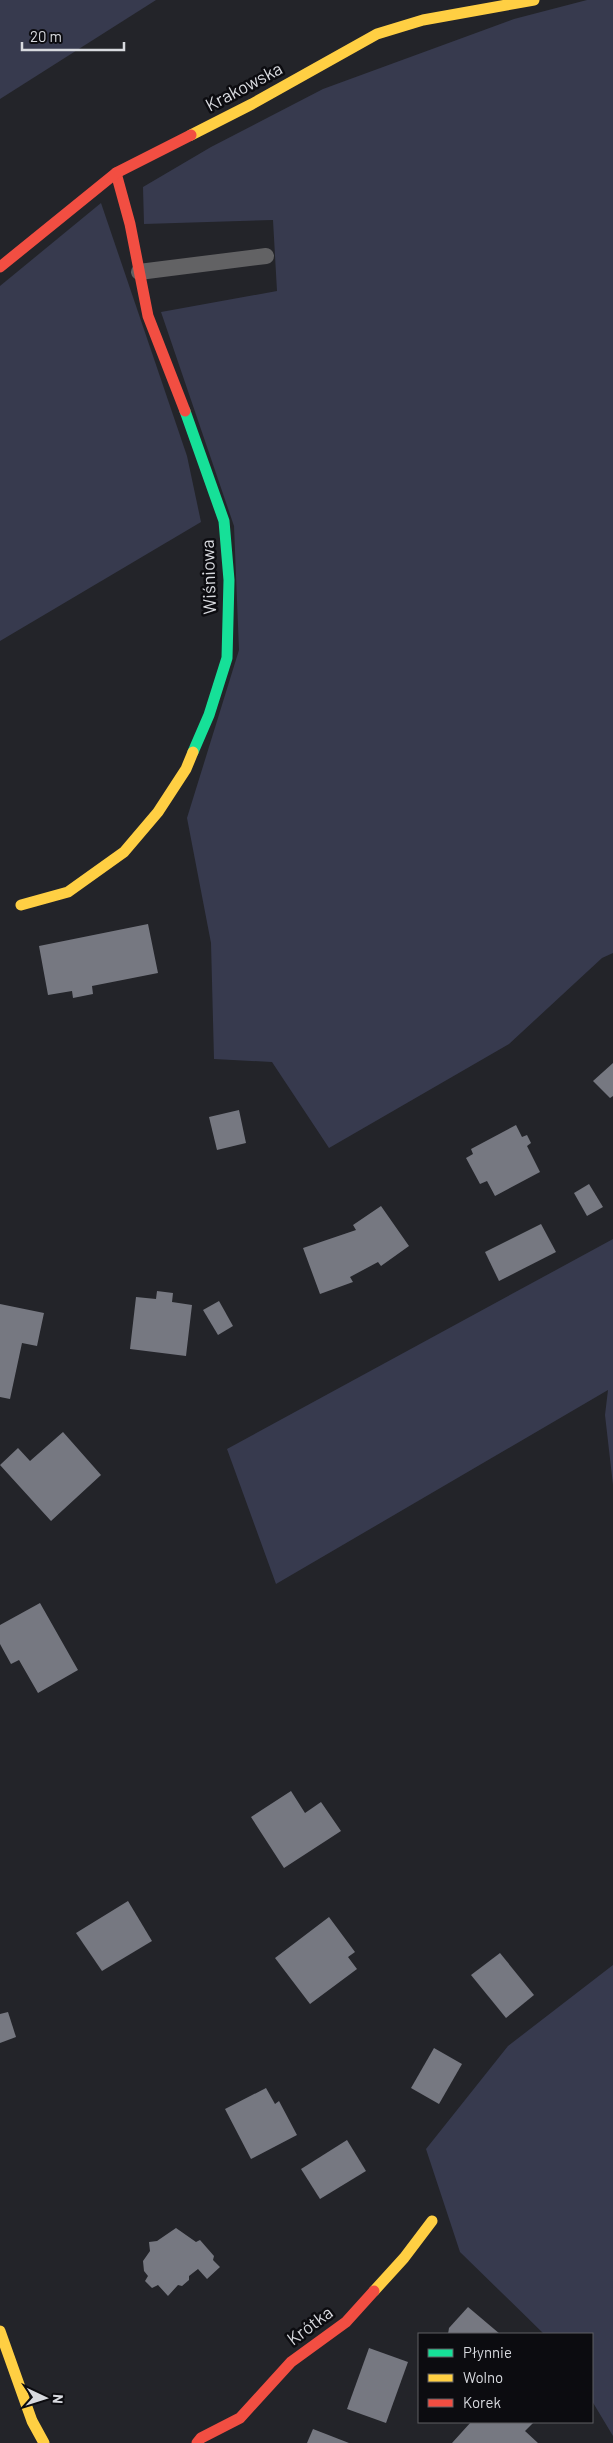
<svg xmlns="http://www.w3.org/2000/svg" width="613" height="2443" font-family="Barlow,sans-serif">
<rect width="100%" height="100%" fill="#232429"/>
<g fill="#373a4e">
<polygon points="0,0 156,0 0,99"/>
<polygon points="587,0 613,0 613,953 602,958 509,1044 329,1148 272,1062 214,1059 211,943 187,818 239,650 234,526 161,312 277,291 273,220 144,224 143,187 211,147 323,89 514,19"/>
<polygon points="101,203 187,456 201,522 0,641 0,286"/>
<polygon points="613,1239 613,1485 605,1415 608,1390 276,1584 227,1449"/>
<polygon points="613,1965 613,2436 592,2401 592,2334 544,2334 460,2252 426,2149 508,2046"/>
</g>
<g fill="#767881">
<polygon points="148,924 158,973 92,986 93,994 73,998 72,991 48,995 39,946"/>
<polygon points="613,1063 613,1096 610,1098 593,1081"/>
<polygon points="239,1110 246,1143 217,1150 209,1117"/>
<polygon points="516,1125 522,1137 527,1135 531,1143 527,1146 540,1172 495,1196 487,1181 480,1184 466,1158 473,1154 471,1149"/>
<polygon points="589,1184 603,1207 587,1216 574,1193"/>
<polygon points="381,1206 409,1246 381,1266 378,1262 350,1277 353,1282 320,1294 303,1248 356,1230 353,1225"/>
<polygon points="541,1224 556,1252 499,1281 485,1252"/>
<polygon points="157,1291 173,1293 172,1302 192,1305 186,1356 130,1349 136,1297 156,1299"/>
<polygon points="219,1301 233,1326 218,1335 203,1310"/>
<polygon points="0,1304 44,1313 37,1346 22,1343 10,1399 0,1397"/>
<polygon points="63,1432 101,1475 51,1521 0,1465 18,1448 30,1461"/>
<polygon points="40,1603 78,1670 38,1693 19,1660 11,1664 0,1644 0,1625"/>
<polygon points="291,1791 305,1813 321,1802 341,1831 284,1868 251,1817"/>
<polygon points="128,1901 152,1941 102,1971 76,1933"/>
<polygon points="329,1917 355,1952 348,1957 357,1969 310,2004 275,1958"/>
<polygon points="500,1953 534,1995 506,2018 471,1975"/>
<polygon points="8,2012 16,2037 0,2043 0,2014"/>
<polygon points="434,2048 462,2064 439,2104 411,2088"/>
<polygon points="266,2088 275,2104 279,2101 297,2135 251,2159 225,2109"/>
<polygon points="347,2140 366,2171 320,2199 301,2169"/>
<polygon points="176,2228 196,2242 200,2240 214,2256 213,2260 220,2267 207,2279 198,2269 189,2276 189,2280 182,2286 178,2285 168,2296 158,2285 152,2288 145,2281 148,2276 144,2271 143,2261 150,2251 149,2242 157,2241"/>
<polygon points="468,2307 500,2334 448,2334 449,2328"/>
<polygon points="369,2348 408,2362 386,2423 347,2409"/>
<polygon points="471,2422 534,2422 525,2431 538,2443 452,2443"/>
<polygon points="313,2429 349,2443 307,2443"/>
</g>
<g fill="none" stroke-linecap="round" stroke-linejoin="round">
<polyline stroke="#626264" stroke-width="16" points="139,272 266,256"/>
<polyline stroke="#16e098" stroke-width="11" points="185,411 224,521 229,580 227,658 209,715 193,752"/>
<g stroke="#ffcf43" stroke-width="11">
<polyline points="191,135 252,104 377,34 423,20 534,0"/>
<polyline points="21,905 68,892 124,852 158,812 186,769 193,752"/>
<polyline points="374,2291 404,2258 432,2221"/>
<polyline points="0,2331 32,2421 44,2443"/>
</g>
<g stroke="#f24e42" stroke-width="11">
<polyline points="116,173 130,224 148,316 185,411"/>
<polyline points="0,267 116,173 191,135"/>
<polyline points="197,2443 201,2438 240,2418 291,2362 346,2322 374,2291"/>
</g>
</g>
<g text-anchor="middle" stroke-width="5" stroke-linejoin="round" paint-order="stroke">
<g font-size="18" fill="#d8dadf" stroke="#0c0c10">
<text transform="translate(244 87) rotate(-28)" y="6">Krakowska</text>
<text transform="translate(209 577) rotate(-92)" y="6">Wiśniowa</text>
<text transform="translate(310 2326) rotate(-37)" y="6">Krótka</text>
</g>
</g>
<rect x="418" y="2333" width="175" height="90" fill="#0c0c10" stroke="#5e5e63"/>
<rect x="428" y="2349" width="25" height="8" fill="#16e098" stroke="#5e5e63"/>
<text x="463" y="2358" font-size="15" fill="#d8dadf">Płynnie</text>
<rect x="428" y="2374" width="25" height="8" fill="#ffcf43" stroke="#5e5e63"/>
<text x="463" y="2383" font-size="15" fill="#d8dadf">Wolno</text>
<rect x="428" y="2399" width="25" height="8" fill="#f24e42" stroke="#5e5e63"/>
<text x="463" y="2408" font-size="15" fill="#d8dadf">Korek</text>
<g transform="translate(45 2398) rotate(94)" stroke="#0c0c10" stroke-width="4" paint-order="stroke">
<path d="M0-4L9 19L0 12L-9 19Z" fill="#d8dadf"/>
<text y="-8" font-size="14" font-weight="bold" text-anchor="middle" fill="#d8dadf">N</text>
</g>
<path d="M22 42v8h102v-8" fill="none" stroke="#d8dadf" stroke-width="2.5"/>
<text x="30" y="42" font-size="15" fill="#d8dadf" stroke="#0c0c10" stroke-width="4" paint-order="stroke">20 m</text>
</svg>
